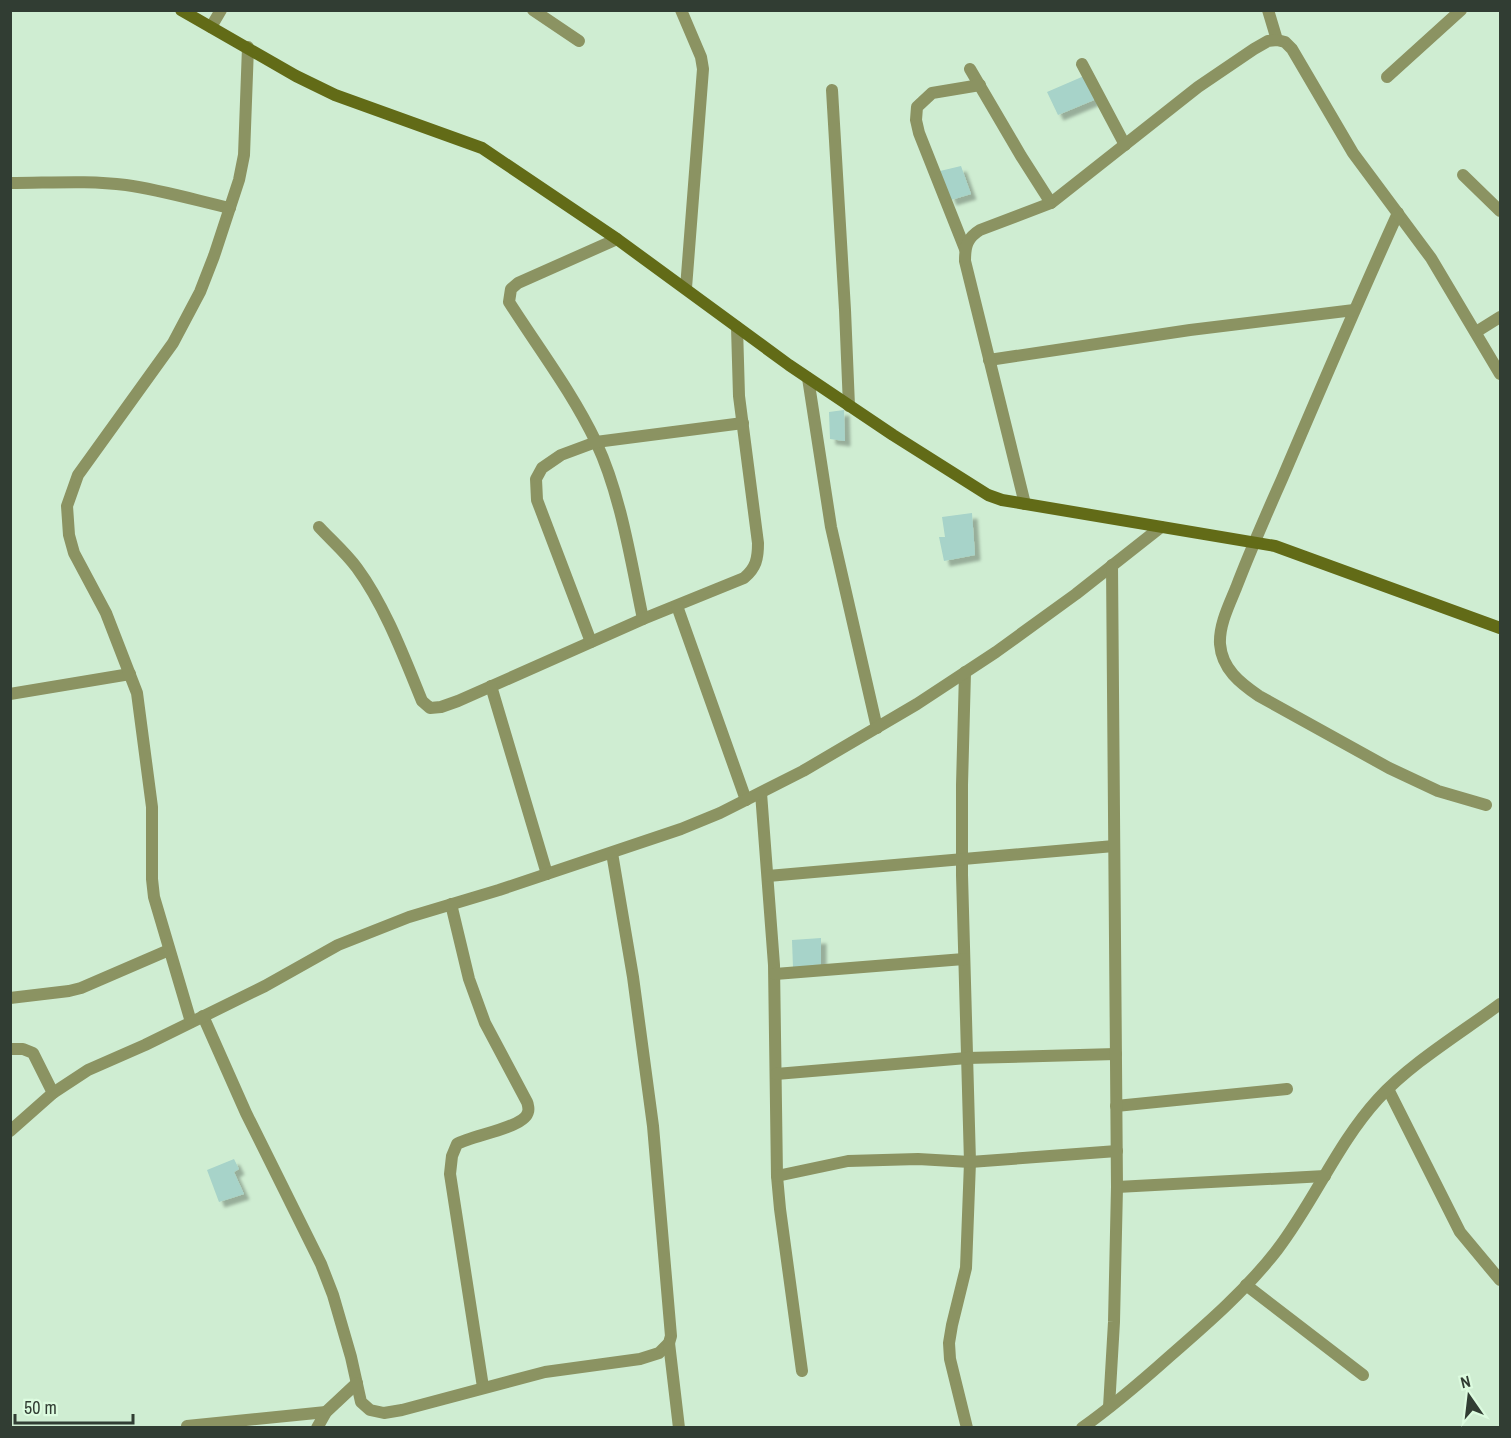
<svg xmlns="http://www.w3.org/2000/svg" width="1511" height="1438" font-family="'Archivo Narrow',sans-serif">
<defs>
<filter id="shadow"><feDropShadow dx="5.5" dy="5.5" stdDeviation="1.5" flood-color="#0004"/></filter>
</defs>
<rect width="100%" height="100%" fill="#cfedd2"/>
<g fill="#a7d3c9" filter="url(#shadow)">
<polygon points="1084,76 1094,100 1058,115 1047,92"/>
<polygon points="961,166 971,194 951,200 940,171"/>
<polygon points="844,410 845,441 830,439 829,412"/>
<polygon points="972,513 975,555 944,561 939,537 945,537 942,517"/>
<polygon points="821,938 821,964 793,968 792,940"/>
<polygon points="234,1159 239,1169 234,1172 244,1194 219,1202 207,1170"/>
</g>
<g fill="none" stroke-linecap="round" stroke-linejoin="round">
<g stroke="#8b9362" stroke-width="12">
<polyline points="533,10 579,41"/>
<polyline points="681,10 701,57 703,69 686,288"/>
<polyline points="1268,10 1277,40"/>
<polyline points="211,27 221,10"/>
<polyline points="1082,64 1125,145"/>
<polyline points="970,69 1021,156 1051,203"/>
<polyline points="1387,77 1461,10"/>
<polyline points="832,90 845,310 849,406"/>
<polyline points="1463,175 1500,211"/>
<path d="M10 183C49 183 88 180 126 185 161 190 195 200 230 208"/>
<path d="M1398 213C1358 301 1320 390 1282 479 1266 515 1250 551 1236 588 1229 605 1219 625 1220 644 1222 669 1240 683 1259 696L1389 768 1438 791 1486 805"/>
<path d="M617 239 518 283 511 289 509 302C539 349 572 392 596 442 621 495 631 562 643 619"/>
<polyline points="965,249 919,133 916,120 917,107 932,93 980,85"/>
<polyline points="1476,332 1500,317"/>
<polyline points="989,360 1190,330 1354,310"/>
<polyline points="808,378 831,527 877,728"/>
<path d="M1025 504 965 261C965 246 967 238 980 230L1051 203 1198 87 1254 49 1268 41 1277 40 1285 42 1292 49 1353 153 1431 258 1500 374"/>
<path d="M319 527C332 541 346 553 357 568 385 606 404 657 422 701L430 708 441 707 458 701 643 619 744 578C756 568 758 559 758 543L739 396 737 327"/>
<polyline points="677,606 746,800"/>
<polyline points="591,642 537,500 536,479 542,468 561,455 596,442 743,423"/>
<polyline points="965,672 962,785 962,875 970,1162 966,1268 952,1325 949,1343 950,1359 967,1428"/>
<polyline points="491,686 547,874"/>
<polyline points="10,694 130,674"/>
<polyline points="761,793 774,965 777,1176 780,1209 802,1371"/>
<polyline points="768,876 1114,846"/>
<path d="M451 904 469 979 485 1023 527 1102C528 1104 529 1110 528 1112 525 1128 472 1135 457 1144L452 1156 450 1174 483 1387"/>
<polyline points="775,974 964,959"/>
<polyline points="10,998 69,991 81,988 169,950"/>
<polyline points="203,1016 246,1113 321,1264 333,1295 351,1357 361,1402 370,1410 384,1413 402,1410 545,1372 640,1359 659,1353 669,1343 671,1336 653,1126 633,977 612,853"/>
<polyline points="191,1022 154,897 152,879 152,807 137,693 106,613 74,553 69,535 67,506 78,475 173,343 200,292 214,256 239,180 244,155 248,47"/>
<polyline points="10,1049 23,1049 33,1053 53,1093"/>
<polyline points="776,1074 967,1058 1116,1054"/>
<polyline points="1388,1089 1460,1232 1500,1280"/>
<polyline points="1116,1106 1287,1089"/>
<polyline points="10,1131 53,1093 88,1070 145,1045 265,986 338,945 409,917 499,890 681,829 720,813 803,771 917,704 996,652 1076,594 1161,527"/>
<polyline points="777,1176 848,1161 918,1159 970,1162 1117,1151"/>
<polyline points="1117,1187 1325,1176"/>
<polyline points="1246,1285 1363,1375"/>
<polyline points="669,1343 679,1428"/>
<polyline points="1109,1407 1114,1322 1117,1187 1112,565"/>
<polyline points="187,1426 326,1412"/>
<polyline points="317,1428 326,1412 357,1383"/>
<path d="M1082 1428C1113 1406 1142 1381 1170 1356 1208 1323 1246 1290 1277 1250 1314 1202 1337 1144 1378 1099 1411 1063 1461 1033 1500 1004"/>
</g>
<polyline stroke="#626b17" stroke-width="12" points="181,10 296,76 335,95 482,148 617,239 789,365 893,435 988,495 1002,500 1275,546 1500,628"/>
</g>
<rect width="1511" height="1438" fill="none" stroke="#313d33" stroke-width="24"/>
<g transform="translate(1469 1396) rotate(346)" stroke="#dcfbdf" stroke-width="4.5" paint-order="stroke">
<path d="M0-4.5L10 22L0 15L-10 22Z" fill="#313d33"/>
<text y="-9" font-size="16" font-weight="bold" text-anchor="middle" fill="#313d33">N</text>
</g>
<path d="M15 1414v9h118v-9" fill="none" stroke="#313d33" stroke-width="3"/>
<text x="24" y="1414" font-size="18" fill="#313d33" stroke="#dcfbdf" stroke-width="4.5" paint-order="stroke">50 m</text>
</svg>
